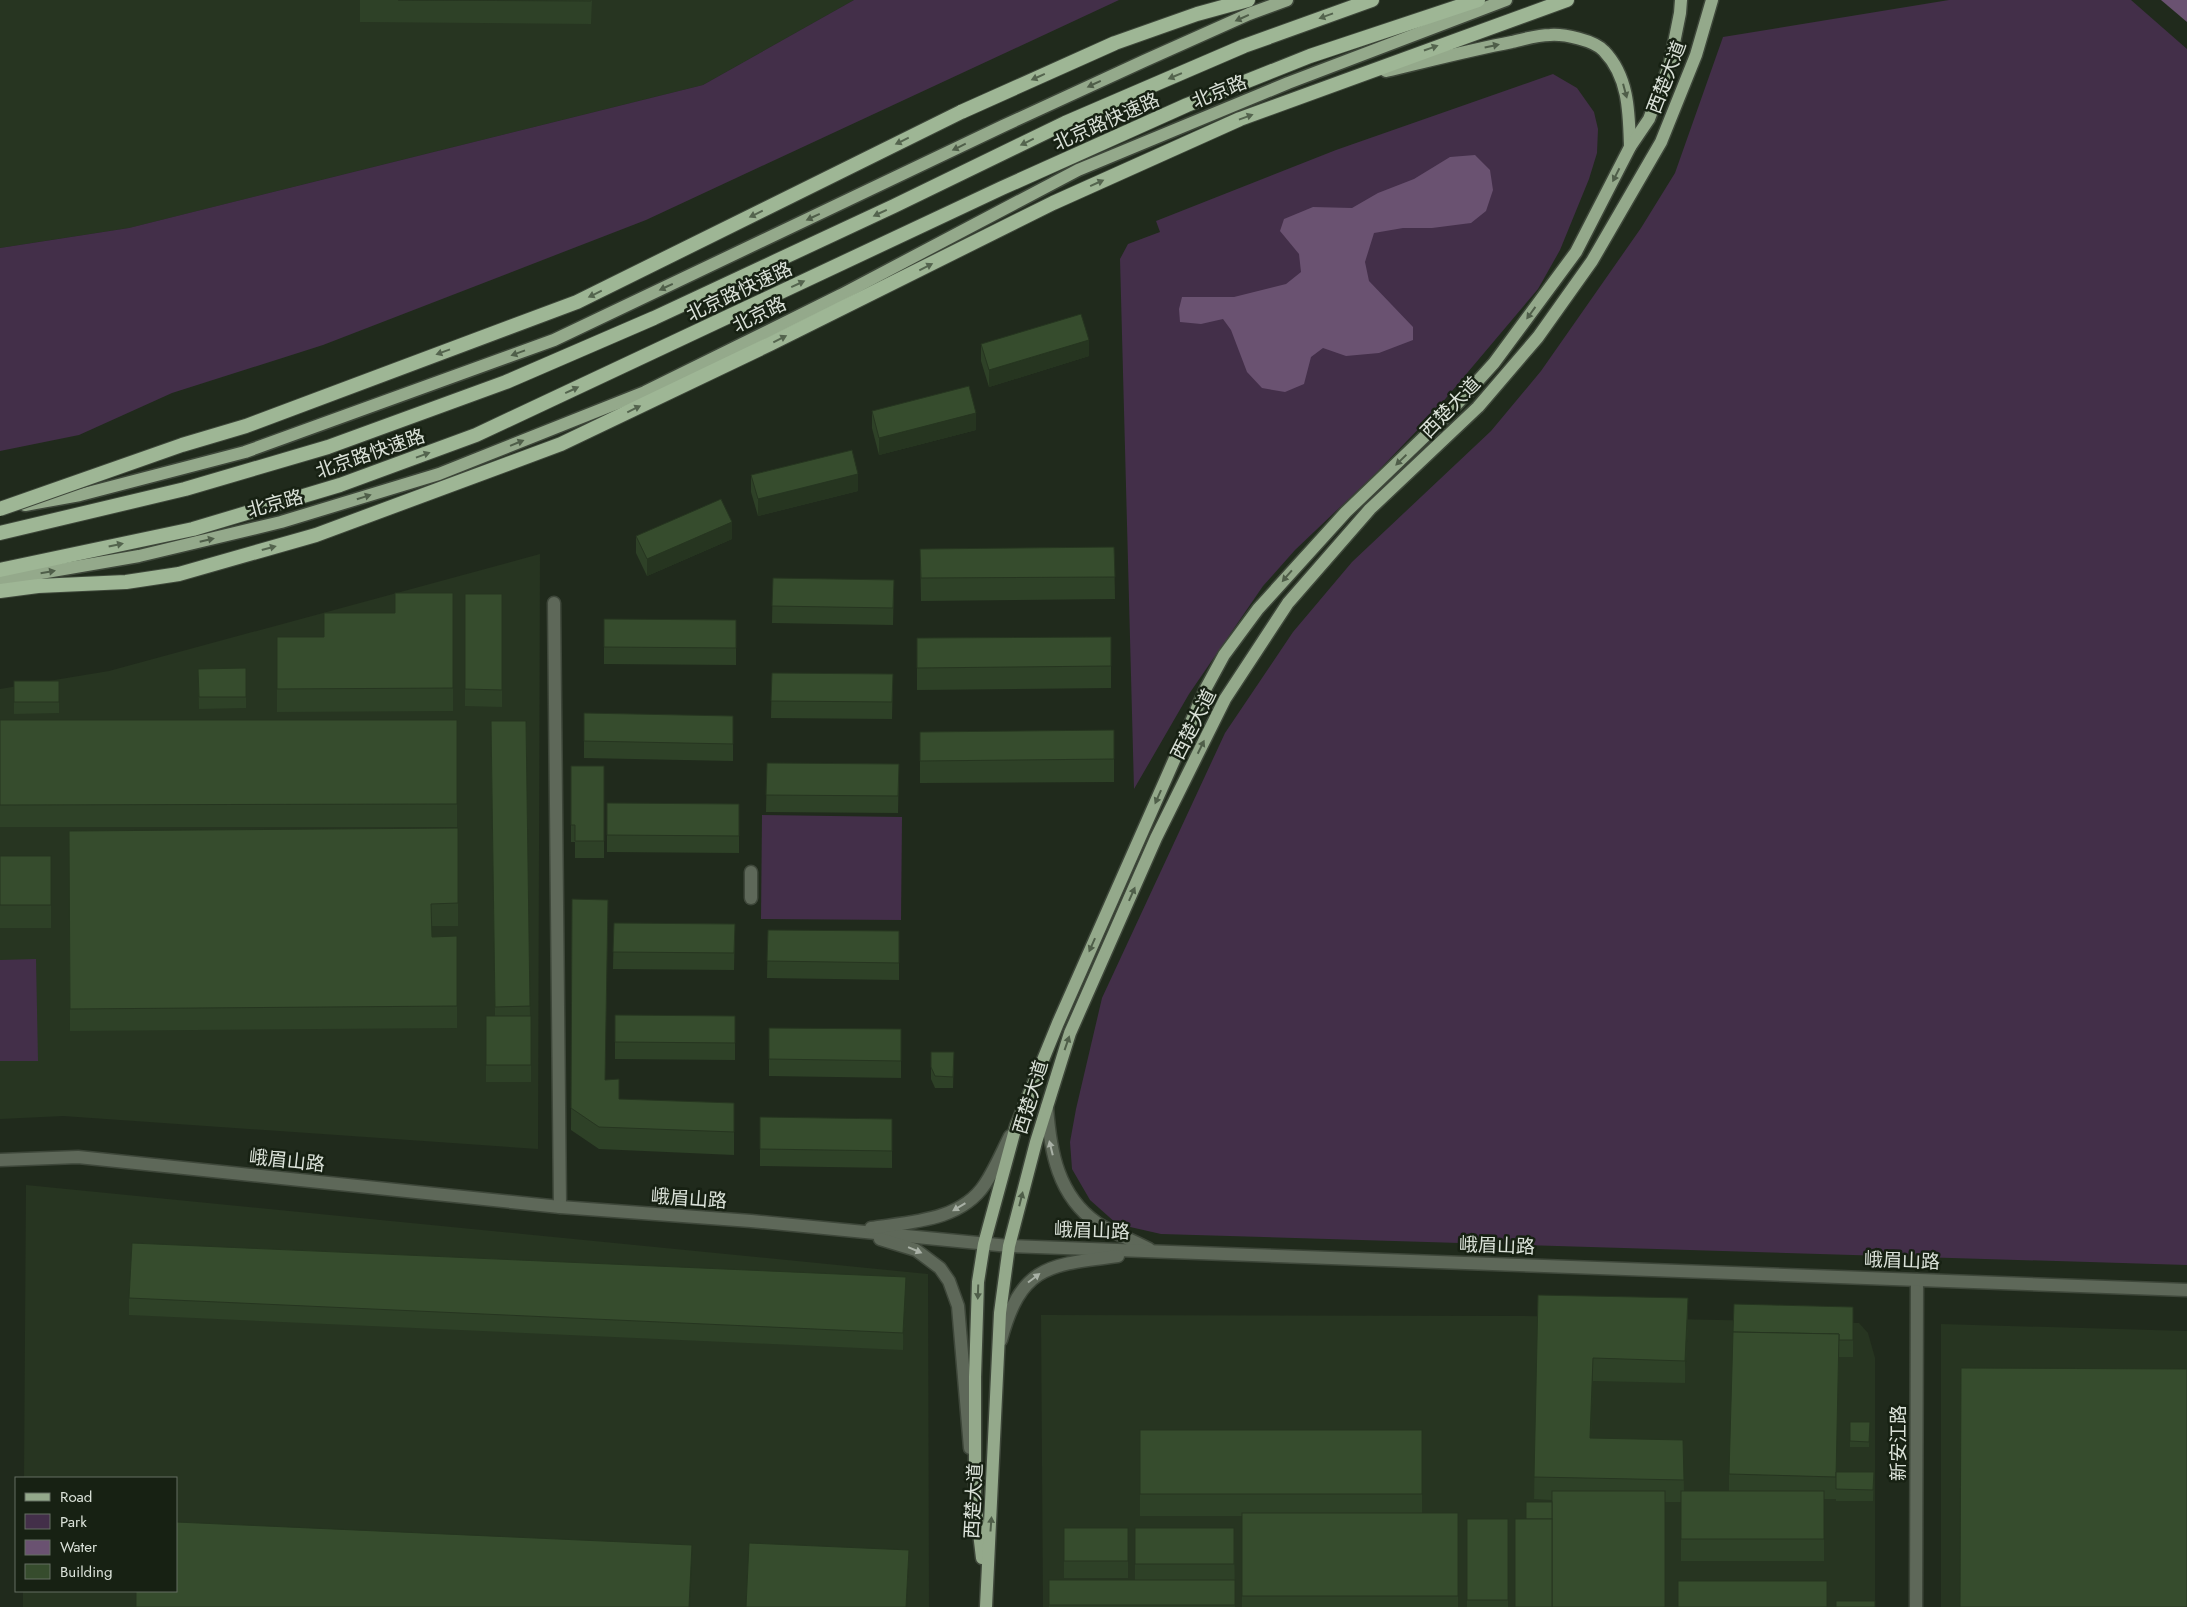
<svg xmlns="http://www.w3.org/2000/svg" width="2187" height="1607" font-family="Jost,'Noto Sans SC',sans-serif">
<rect width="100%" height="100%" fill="#202a1c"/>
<g fill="#273521">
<polygon points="0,0 854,0 703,85 129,228 0,248"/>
<polygon points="540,554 538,1149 63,1116 0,1119 0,689 109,671"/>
<polygon points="26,1185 928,1274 929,1607 23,1607 23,1591 176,1591 176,1478 24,1478"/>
<polygon points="1041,1315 1523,1316 1859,1323 1868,1333 1875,1358 1875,1607 1043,1607"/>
<polygon points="1941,1324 2187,1331 2187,1607 1941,1607"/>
</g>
<g fill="#432f49">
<polygon points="854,0 1119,0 646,220 323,345 172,393 79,435 0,451 0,248 129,228 703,85"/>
<polygon points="1949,0 2131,0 2187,49 2187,1265 1161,1234 1117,1224 1090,1200 1072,1169 1070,1142 1076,1109 1102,998 1225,733 1293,632 1352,562 1491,431 1541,371 1641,228 1675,173 1723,37"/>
<polygon points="1553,74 1577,88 1594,112 1598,129 1597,153 1589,179 1560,250 1538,289 1430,417 1377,472 1295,550 1263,586 1189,694 1134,789 1120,259 1128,244 1160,232 1156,221 1336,150"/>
<polygon points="762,815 902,817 901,920 761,919"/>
<polygon points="36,959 38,1061 0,1061 0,960"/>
</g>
<g fill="#6a5271">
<polygon points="2161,0 2187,0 2187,22"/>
<polygon points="1475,155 1490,170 1493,190 1486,211 1471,223 1432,228 1403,228 1374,233 1365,262 1369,281 1413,327 1413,340 1379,353 1346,356 1323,348 1311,357 1304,384 1285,392 1262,388 1247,372 1231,330 1223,319 1201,324 1180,322 1179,309 1182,297 1234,297 1286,284 1301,272 1299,254 1280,231 1284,219 1313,207 1352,208 1378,193 1414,179 1450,157"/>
</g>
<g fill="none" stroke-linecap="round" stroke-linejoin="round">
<defs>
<g id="minor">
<polyline points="554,603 560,1207"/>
<polyline points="751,872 751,898"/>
<polyline points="1916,1607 1917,1280"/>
</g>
<g id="tertiary">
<path d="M1047 1107C1050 1151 1058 1196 1097 1223 1113 1233 1132 1240 1149 1249"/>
<polyline points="0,1160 78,1157 560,1207 751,1221 1009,1246 2187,1290"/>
<path d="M871 1228C910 1222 961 1221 985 1184 995 1169 1002 1152 1010 1136"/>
<polyline points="880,1239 916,1250 940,1268 949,1281 958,1306 970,1448"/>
<path d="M1001 1340C1021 1265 1049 1265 1118 1256"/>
</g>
<g id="primary">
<path d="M1386 71C1428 61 1470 50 1512 42 1524 39 1538 35 1550 35 1564 34 1594 40 1604 51 1629 77 1629 113 1630 147"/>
<polyline points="25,505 80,495 245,452 554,340 1003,126 1144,61 1249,14 1287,0"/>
<polyline points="0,580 139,556 281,522 439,474 645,392 841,295 1078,170 1288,83 1506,0"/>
<polyline points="982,1558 975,1499 975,1377 978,1282 984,1244 1016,1126 1058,1023 1206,688 1224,655 1258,609 1346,512 1447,415 1494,363 1576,252 1630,147 1649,119 1670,63 1680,13 1681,0"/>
<polyline points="986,1607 1000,1313 1009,1246 1036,1142 1070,1033 1156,838 1225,699 1288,603 1370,509 1478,407 1538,337 1592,261 1661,142 1696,55 1712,0"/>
</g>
<g id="trunk">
<polyline points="961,112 1115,43 1197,14 1248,0"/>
<polyline points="0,533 185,489 328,447 506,382 654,318 894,206 1065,123 1244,46 1372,0"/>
<polyline points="0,570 193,529 340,485 476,435 1002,188 1187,105 1310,56 1478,0"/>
<polyline points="0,591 38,586 126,582 179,574 316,535 561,444 770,344 1053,203 1240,119 1567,0"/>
</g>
</defs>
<use href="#minor" stroke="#3e473a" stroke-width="15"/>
<use href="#tertiary" stroke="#3e473a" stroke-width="15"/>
<use href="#primary" stroke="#3e473a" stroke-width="15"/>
<use href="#trunk" stroke="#3e473a" stroke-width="16"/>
<use href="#minor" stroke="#5e6859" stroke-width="12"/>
<use href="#tertiary" stroke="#5e6859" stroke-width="12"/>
<use href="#primary" stroke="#94a98b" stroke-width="12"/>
<use href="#trunk" stroke="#9eb695" stroke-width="14"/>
<defs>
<polyline id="trunk-bridge" points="0,509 182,445 246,426 577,302 961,112"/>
</defs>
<use href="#trunk-bridge" stroke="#3e473a" stroke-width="16" stroke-linecap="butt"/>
<use href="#trunk-bridge" stroke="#9eb695" stroke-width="14"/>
</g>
<g fill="#2e4127">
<polygon points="360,0 592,0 591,24 360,22"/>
<polygon points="981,344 1089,356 989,387 981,361"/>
<polygon points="872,411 976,430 879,455 872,428"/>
<polygon points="751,475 858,491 758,516 751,492"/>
<polygon points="636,536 732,539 647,576 636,553"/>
<polygon points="1114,547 1115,599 921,601 920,549"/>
<polygon points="773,578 894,580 893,625 772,623"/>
<polygon points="453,593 453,711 277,712 277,637 324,637"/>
<polygon points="465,594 502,594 502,707 465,706"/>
<polygon points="604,619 736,620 736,665 604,664"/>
<polygon points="1111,637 1111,688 917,690 917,638"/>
<polygon points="246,668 246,708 199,709 198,669"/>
<polygon points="772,673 893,674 892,719 771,718"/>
<polygon points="14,681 59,681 59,713 14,714"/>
<polygon points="584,713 733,716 733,761 584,758"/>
<rect x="0" y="720" width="457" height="107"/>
<polygon points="526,721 530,1016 531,1016 531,1082 486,1082 486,1016 495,1016 491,743"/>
<polygon points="1114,730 1114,782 920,783 920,732"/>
<polygon points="767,763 899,764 898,813 766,812"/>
<polygon points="571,766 604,766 604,858 575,858 575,842 571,842"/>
<polygon points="607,803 739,804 739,853 607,852"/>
<polygon points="458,828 458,926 431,926 432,937 457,936 457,1028 70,1031 69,831"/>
<rect x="0" y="856" width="51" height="72"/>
<polygon points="572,899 605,1080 619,1099 734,1103 734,1155 599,1149 571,1130"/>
<polygon points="614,923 735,924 734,970 613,969"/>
<polygon points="768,930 899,931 899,980 767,978"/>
<polygon points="615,1015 735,1016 735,1060 615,1059"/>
<polygon points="901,1029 901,1078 769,1076 769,1059"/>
<polygon points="931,1052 954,1052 953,1088 935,1088 931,1079"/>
<polygon points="760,1117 892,1119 892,1168 760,1166"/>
<polygon points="906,1294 903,1350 129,1315 129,1298"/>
<polygon points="1538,1295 1688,1321 1685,1383 1593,1381 1591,1438 1683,1440 1684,1491 1729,1491 1729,1474 1853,1307 1853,1357 1839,1357 1836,1472 1874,1472 1873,1501 1836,1501 1836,1499 1824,1499 1824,1561 1681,1561 1681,1502 1665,1502 1526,1519 1552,1502 1552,1500 1534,1499"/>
<polygon points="1870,1422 1869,1447 1850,1447 1850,1441"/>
<polygon points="1140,1430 1422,1430 1422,1513 1458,1513 1458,1607 1467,1607 1467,1519 1508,1519 1508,1607 1509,1607 1242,1607 1242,1516 1140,1516"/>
<rect x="1064" y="1528" width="64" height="50"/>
<polygon points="1135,1528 1234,1528 1235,1607 1049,1607 1049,1580 1135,1580"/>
</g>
<g fill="#263520">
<polygon points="1089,340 1089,356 989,387 989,370"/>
<polygon points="976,413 976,430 879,455 879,438"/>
<polygon points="858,474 858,491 758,516 758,499"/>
<polygon points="732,522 732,539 647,576 647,559"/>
<polygon points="906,1277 906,1294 903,1350 903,1333"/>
<polygon points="1688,1298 1688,1321 1685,1383 1685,1361"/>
<polygon points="1839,1334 1839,1357 1836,1489"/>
<polygon points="1593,1358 1593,1381 1590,1461 1590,1438"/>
<polygon points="692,1545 692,1562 690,1607 689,1607"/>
<polygon points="909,1550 907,1607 906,1607"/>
</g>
<g fill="#364c2d" stroke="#263520">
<polygon points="398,0 591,0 591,1"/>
<polygon points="1081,314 1089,340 989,370 981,344"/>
<polygon points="969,386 976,413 879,438 872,411"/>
<polygon points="852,450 858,474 758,499 751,475"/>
<polygon points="721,499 732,522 647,559 636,536"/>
<polygon points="1114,547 1115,577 921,578 920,549"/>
<polygon points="773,578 894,580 893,608 772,606"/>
<polygon points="395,593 453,593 453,688 277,689 277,637 324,637 324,613 395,613"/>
<polygon points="465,594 502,594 502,690 465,689"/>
<polygon points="604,619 736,620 736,648 604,647"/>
<polygon points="1111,637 1111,666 917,668 917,638"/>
<polygon points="246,668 246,697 199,697 198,669"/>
<polygon points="772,673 893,674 892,702 771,701"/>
<rect x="14" y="681" width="45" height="21"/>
<polygon points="584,713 733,716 733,744 584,741"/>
<polygon points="0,720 457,720 457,804 0,805"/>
<polygon points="491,721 526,721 530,1006 495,1007"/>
<polygon points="1114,730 1114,759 920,761 920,732"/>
<polygon points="767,763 899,764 898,796 766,795"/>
<polygon points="571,766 604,766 604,841 575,841 575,825 571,825"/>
<polygon points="607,803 739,804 739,836 607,835"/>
<polygon points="458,828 458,903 431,904 432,937 457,936 457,1006 70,1009 69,831"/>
<rect x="0" y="856" width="51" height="49"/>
<polygon points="572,899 608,900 605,1080 619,1079 619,1099 734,1103 734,1132 599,1127 571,1108"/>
<polygon points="614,923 735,924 734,953 613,952"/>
<polygon points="768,930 899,931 899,963 767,961"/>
<polygon points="615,1015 735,1016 735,1043 615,1042"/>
<rect x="486" y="1016" width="45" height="49"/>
<polygon points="769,1028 901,1029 901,1061 769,1059"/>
<polygon points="931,1052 954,1052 953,1077 935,1076 931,1067"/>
<polygon points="760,1117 892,1119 892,1151 760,1149"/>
<polygon points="132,1243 906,1277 903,1333 129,1298"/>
<polygon points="1538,1295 1688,1298 1685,1361 1593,1358 1590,1438 1683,1440 1684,1480 1534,1477"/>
<polygon points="1734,1304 1853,1307 1853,1340 1839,1340 1839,1334 1733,1332"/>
<polygon points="1733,1332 1839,1334 1836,1477 1729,1474"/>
<polygon points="1961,1368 2187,1369 2187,1607 1960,1607"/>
<polygon points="1850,1422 1870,1422 1869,1442 1850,1441"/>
<rect x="1140" y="1430" width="282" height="64"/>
<polygon points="1836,1472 1874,1472 1873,1490 1836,1489"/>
<rect x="1552" y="1491" width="113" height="116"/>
<rect x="1681" y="1491" width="143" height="48"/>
<rect x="1526" y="1502" width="26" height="17"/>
<rect x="1242" y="1513" width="216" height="83"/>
<rect x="1467" y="1519" width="41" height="81"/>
<rect x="1515" y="1519" width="37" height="88"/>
<polygon points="176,1522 692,1545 689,1607 136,1607 136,1591 176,1591"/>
<rect x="1064" y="1528" width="64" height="33"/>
<rect x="1135" y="1528" width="99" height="36"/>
<polygon points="749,1543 909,1550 906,1607 746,1607"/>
<rect x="1049" y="1580" width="186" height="25"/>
<rect x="1678" y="1581" width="149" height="26"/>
<rect x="1836" y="1601" width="39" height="6"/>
</g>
<defs><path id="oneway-solid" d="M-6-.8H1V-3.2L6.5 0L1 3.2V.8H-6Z" transform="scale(1.25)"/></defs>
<g fill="#54644e">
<use href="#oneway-solid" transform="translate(1326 16) rotate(160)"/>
<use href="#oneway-solid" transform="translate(1431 48) rotate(-19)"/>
<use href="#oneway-solid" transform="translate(1175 76) rotate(157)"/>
<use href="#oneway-solid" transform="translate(1038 77) rotate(156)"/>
<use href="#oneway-solid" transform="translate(1246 117) rotate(-20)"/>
<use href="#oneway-solid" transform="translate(902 141) rotate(154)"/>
<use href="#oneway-solid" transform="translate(1027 142) rotate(154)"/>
<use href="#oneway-solid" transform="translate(1097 183) rotate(-24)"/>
<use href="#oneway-solid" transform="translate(880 213) rotate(155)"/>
<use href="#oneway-solid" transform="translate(756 214) rotate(154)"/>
<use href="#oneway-solid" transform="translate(926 267) rotate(-27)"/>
<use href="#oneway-solid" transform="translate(798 284) rotate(-25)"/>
<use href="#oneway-solid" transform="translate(595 294) rotate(154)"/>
<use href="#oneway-solid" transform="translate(780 339) rotate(-27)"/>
<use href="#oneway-solid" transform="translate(443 352) rotate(160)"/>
<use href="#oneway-solid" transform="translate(572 390) rotate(-25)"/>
<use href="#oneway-solid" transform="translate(634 409) rotate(-26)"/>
<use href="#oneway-solid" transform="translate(423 455) rotate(-20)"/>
<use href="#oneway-solid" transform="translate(116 545) rotate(-12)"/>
<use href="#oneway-solid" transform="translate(269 548) rotate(-15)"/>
</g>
<g fill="#4f5e49">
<use href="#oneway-solid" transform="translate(1242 18) rotate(156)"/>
<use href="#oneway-solid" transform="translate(1492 46) rotate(-12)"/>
<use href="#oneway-solid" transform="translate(1094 84) rotate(155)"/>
<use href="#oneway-solid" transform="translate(1625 91) rotate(75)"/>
<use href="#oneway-solid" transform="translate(959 147) rotate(154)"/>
<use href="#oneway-solid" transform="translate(1616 175) rotate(117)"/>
<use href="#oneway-solid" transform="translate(813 217) rotate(155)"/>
<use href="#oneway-solid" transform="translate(666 287) rotate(155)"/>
<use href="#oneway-solid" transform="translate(1531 313) rotate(126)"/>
<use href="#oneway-solid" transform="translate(518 353) rotate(160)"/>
<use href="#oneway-solid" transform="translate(517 443) rotate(-22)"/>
<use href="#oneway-solid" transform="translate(1401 460) rotate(136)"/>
<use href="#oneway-solid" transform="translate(364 497) rotate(-17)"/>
<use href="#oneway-solid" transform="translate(207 540) rotate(-13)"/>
<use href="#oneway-solid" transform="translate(48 572) rotate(-10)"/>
<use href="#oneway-solid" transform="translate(1287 576) rotate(131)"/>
<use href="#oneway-solid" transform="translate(1201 747) rotate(-64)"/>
<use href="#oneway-solid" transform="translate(1158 797) rotate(114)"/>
<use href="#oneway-solid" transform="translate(1132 894) rotate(-66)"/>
<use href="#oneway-solid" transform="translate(1092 945) rotate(114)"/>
<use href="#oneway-solid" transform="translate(1067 1043) rotate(-71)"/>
<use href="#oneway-solid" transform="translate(1021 1199) rotate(-76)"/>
<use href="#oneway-solid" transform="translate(978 1292) rotate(92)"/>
<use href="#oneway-solid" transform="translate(991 1524) rotate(-86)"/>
</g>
<g fill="#a9b1a6">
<use href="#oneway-solid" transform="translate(1051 1148) rotate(-104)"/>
<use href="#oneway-solid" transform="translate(959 1207) rotate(149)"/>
<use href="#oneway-solid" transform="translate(915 1250) rotate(23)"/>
<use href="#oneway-solid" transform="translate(1034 1278) rotate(-37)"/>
</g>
<g text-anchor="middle" stroke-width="5" stroke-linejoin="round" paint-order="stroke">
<g font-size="19" fill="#dbe2d9" stroke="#172113">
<text transform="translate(1666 77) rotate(-69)" y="7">西楚大道</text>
<text transform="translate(1219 91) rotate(-22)" y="7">北京路</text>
<text transform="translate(1106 121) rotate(-24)" y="7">北京路快速路</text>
<text transform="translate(739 291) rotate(-25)" y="7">北京路快速路</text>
<text transform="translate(759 314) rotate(-26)" y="7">北京路</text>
<text transform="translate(1450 407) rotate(-46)" y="7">西楚大道</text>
<text transform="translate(370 453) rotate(-19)" y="7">北京路快速路</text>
<text transform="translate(275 503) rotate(-15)" y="7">北京路</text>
<text transform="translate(1193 724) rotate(-63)" y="7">西楚大道</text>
<text transform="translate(1030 1097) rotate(-73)" y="7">西楚大道</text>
<text transform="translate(287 1160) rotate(6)" y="7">峨眉山路</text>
<text transform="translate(689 1198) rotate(4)" y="7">峨眉山路</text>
<text transform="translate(1092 1230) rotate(2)" y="7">峨眉山路</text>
<text transform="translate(1497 1245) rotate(2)" y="7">峨眉山路</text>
<text transform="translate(1902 1260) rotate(2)" y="7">峨眉山路</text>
<text transform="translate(1898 1443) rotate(-90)" y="7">新安江路</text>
<text transform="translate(973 1501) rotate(-87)" y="7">西楚大道</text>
</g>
</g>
<rect x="15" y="1477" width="162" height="115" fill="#172113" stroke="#656e62"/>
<rect x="25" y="1493" width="25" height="8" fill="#94a98b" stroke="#656e62"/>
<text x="60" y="1502" font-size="15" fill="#dbe2d9">Road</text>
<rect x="25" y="1514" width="25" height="15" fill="#432f49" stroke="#656e62"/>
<text x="60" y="1527" font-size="15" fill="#dbe2d9">Park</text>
<rect x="25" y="1540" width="25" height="15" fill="#6a5271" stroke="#656e62"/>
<text x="60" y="1552" font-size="15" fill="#dbe2d9">Water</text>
<rect x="25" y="1564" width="25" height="15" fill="#364c2d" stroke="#656e62"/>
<text x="60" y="1577" font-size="15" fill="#dbe2d9">Building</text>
</svg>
